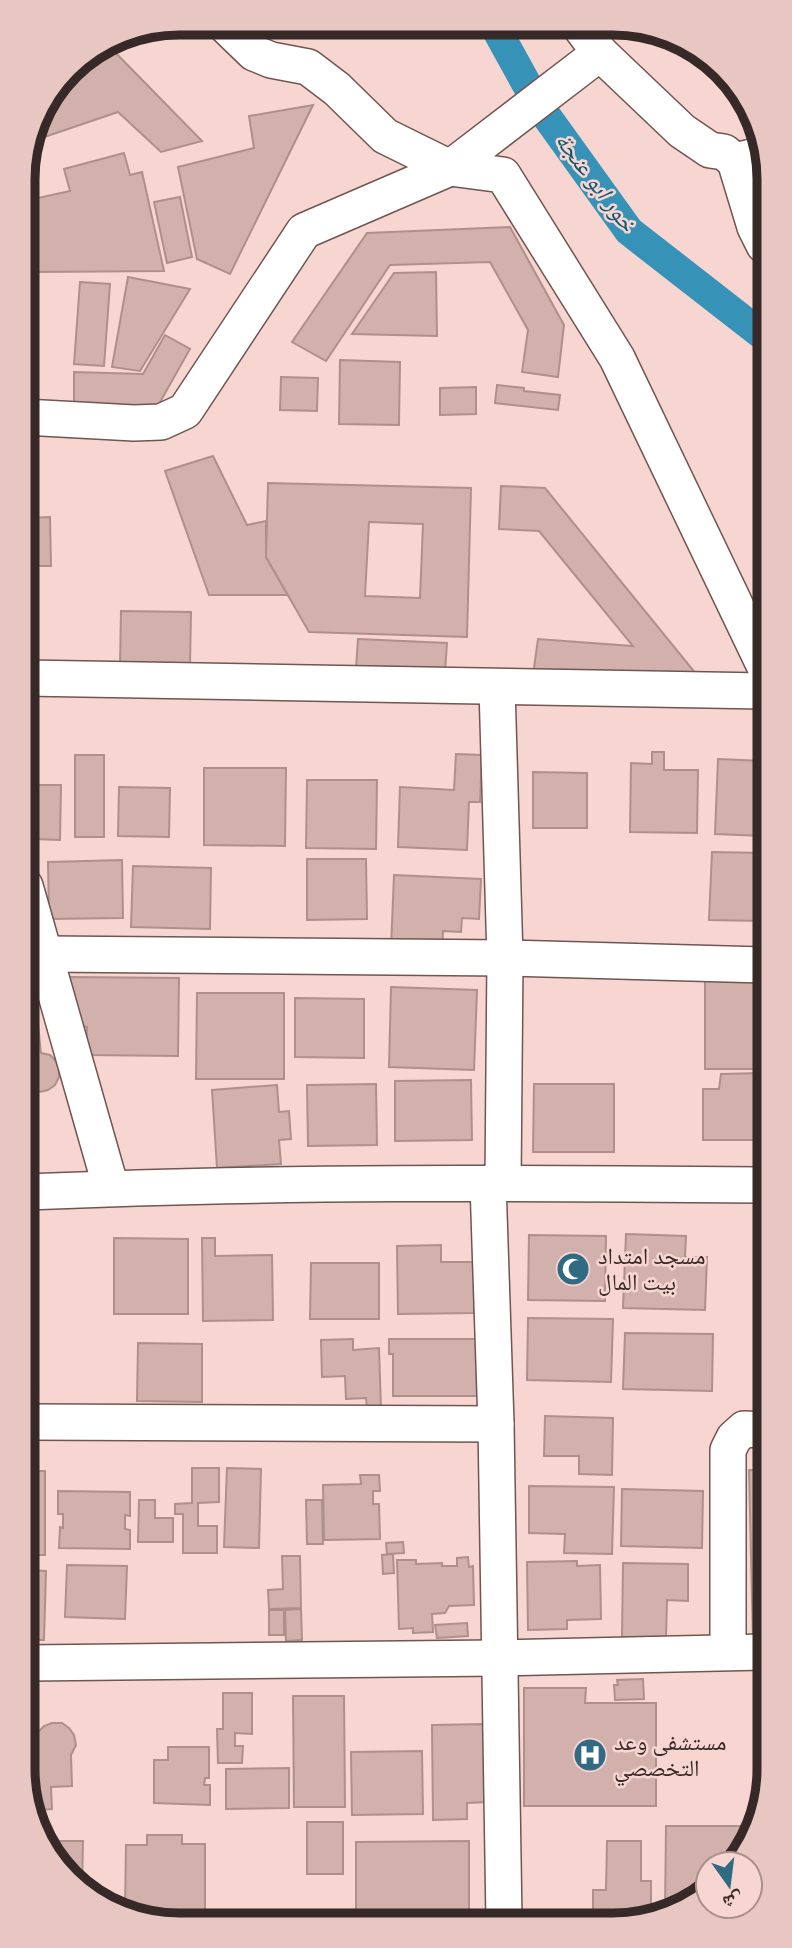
<svg xmlns="http://www.w3.org/2000/svg" width="792" height="1948" font-family="Ubuntu,'Noto Naskh Arabic',sans-serif">
<rect width="100%" height="100%" fill="#f7d5d0"/>
<g fill="none" stroke-linecap="round" stroke-linejoin="round">
<polyline stroke="#3792b8" stroke-width="30" points="494,25 537,103 629,231 765,337"/>
</g>
<g fill="#d2b1ac" stroke="#ae908a" stroke-width="2" fill-rule="evenodd">
<polygon points="243,23 286,23 264,45"/>
<polygon points="106,43 202,141 161,152 118,112 30,142 39,110 76,62"/>
<polygon points="313,105 230,274 197,259 178,167 254,148 249,116"/>
<polygon points="124,153 130,175 142,172 164,271 36,272 38,198 70,191 64,169"/>
<polygon points="27,175 32,202 23,204 23,176"/>
<polygon points="180,197 192,257 167,263 154,202"/>
<polygon points="510,227 564,325 558,377 522,372 528,330 490,262 390,265 326,361 292,342 367,233"/>
<polygon points="436,272 437,336 352,334 394,273"/>
<polygon points="128,277 190,289 140,371 112,367"/>
<polygon points="80,282 110,284 104,366 74,364"/>
<polygon points="165,335 190,349 155,411 74,409 74,372 143,374"/>
<polygon points="340,360 400,362 399,425 339,424"/>
<polygon points="281,377 318,378 317,411 280,410"/>
<polygon points="497,385 524,388 524,391 560,395 558,410 495,403"/>
<polygon points="476,387 476,414 440,415 440,388"/>
<polygon points="213,456 247,525 266,521 266,557 288,595 209,595 165,471"/>
<path d="M268 483 471 488 467 637 309 632 266 557ZM369 522 423 524 420 598 365 596Z"/>
<polygon points="501,486 545,488 701,680 533,675 538,639 633,646 539,531 499,529"/>
<polygon points="50,517 51,566 24,566 24,518"/>
<polygon points="121,611 191,612 190,666 120,665"/>
<polygon points="358,639 447,643 445,672 356,668"/>
<polygon points="652,752 664,752 664,770 698,770 697,833 630,832 631,763 652,764"/>
<polygon points="456,754 482,755 480,802 469,802 467,850 398,847 400,787 454,790"/>
<rect x="75" y="755" width="29" height="82"/>
<polygon points="718,759 766,761 766,836 715,834"/>
<polygon points="204,768 286,768 285,846 204,845"/>
<polygon points="533,772 587,773 587,828 533,828"/>
<polygon points="307,780 377,780 376,849 306,848"/>
<polygon points="34,785 61,785 60,840 33,839"/>
<polygon points="119,787 170,788 169,837 118,836"/>
<polygon points="712,852 766,853 766,921 709,920"/>
<polygon points="307,859 366,859 367,919 307,920"/>
<polygon points="122,860 123,918 49,919 48,862"/>
<polygon points="133,866 211,868 210,929 131,927"/>
<polygon points="394,875 481,879 479,919 462,918 461,932 443,931 442,951 391,948"/>
<polygon points="70,977 179,978 178,1056 86,1055 87,1027 69,1026"/>
<rect x="705" y="978" width="62" height="91"/>
<polygon points="391,987 477,990 474,1070 389,1067"/>
<polygon points="197,993 284,993 284,1079 196,1079"/>
<polygon points="295,998 364,999 364,1058 295,1057"/>
<polygon points="38,1024 41,1053 50,1055 56,1061 59,1069 59,1077 55,1085 48,1090 40,1092 27,1085 28,1094 26,1102 26,1026"/>
<polygon points="767,1073 767,1140 703,1140 703,1089 719,1089 721,1074"/>
<polygon points="471,1080 472,1140 395,1141 395,1081"/>
<polygon points="376,1084 377,1145 308,1146 307,1085"/>
<polygon points="534,1084 614,1084 614,1152 533,1152"/>
<polygon points="277,1085 279,1112 289,1111 291,1139 279,1140 281,1164 217,1168 212,1090"/>
<polygon points="626,1234 686,1236 685,1257 707,1257 705,1310 623,1308"/>
<polygon points="529,1235 606,1236 605,1301 528,1300"/>
<polygon points="114,1238 188,1239 188,1314 114,1314"/>
<polygon points="202,1238 215,1238 215,1256 272,1255 273,1320 203,1321"/>
<polygon points="441,1245 441,1262 474,1262 474,1313 398,1314 397,1246"/>
<polygon points="311,1263 379,1263 379,1319 310,1319"/>
<polygon points="528,1318 613,1319 611,1382 527,1380"/>
<polygon points="625,1333 713,1334 712,1391 623,1389"/>
<polygon points="353,1339 353,1350 379,1348 381,1409 367,1410 366,1398 346,1399 345,1376 322,1377 321,1340"/>
<polygon points="389,1339 478,1339 478,1396 393,1396 393,1354 389,1354"/>
<polygon points="138,1343 202,1344 202,1402 137,1401"/>
<polygon points="37,1375 38,1388 27,1388 27,1376"/>
<polygon points="545,1416 613,1418 612,1475 579,1474 579,1456 544,1456"/>
<polygon points="192,1468 219,1468 219,1502 198,1503 198,1526 217,1526 217,1553 183,1553 183,1514 175,1514 175,1504 192,1503"/>
<polygon points="227,1468 261,1469 259,1548 224,1547"/>
<polygon points="749,1470 768,1471 769,1642 753,1642"/>
<rect x="27" y="1471" width="18" height="84"/>
<polygon points="360,1475 379,1475 380,1491 373,1491 373,1504 379,1504 380,1539 324,1540 323,1485 361,1484"/>
<polygon points="529,1486 614,1487 612,1554 564,1553 565,1534 529,1533"/>
<polygon points="622,1489 703,1491 702,1548 621,1546"/>
<polygon points="58,1491 130,1492 130,1516 125,1515 125,1529 130,1530 130,1549 59,1548 60,1527 63,1528 63,1514 58,1514"/>
<polygon points="139,1500 155,1500 155,1518 173,1518 173,1542 138,1542"/>
<polygon points="306,1500 322,1500 323,1544 307,1544"/>
<polygon points="403,1542 404,1553 387,1554 386,1543"/>
<polygon points="393,1554 394,1573 383,1574 382,1555"/>
<polygon points="282,1556 300,1556 301,1608 269,1609 268,1590 283,1589"/>
<polygon points="468,1557 469,1567 473,1566 474,1605 449,1606 445,1613 432,1614 433,1632 413,1633 413,1628 399,1629 397,1560 416,1560 416,1564 442,1563 442,1566 457,1566 457,1558"/>
<polygon points="577,1561 577,1566 600,1565 601,1619 567,1620 567,1629 528,1630 527,1562"/>
<polygon points="623,1563 688,1564 688,1601 667,1600 666,1637 622,1637"/>
<polygon points="67,1565 127,1566 125,1619 65,1617"/>
<polygon points="27,1570 46,1571 44,1640 27,1640"/>
<polygon points="301,1609 302,1640 286,1641 285,1610"/>
<rect x="269" y="1610" width="15" height="25"/>
<polygon points="467,1623 468,1636 437,1638 435,1625"/>
<polygon points="643,1679 644,1699 615,1700 614,1685 618,1685 617,1680"/>
<polygon points="524,1688 586,1688 585,1703 656,1703 656,1806 524,1806"/>
<polygon points="223,1693 252,1693 252,1734 235,1733 235,1746 243,1746 242,1763 218,1763 217,1729 223,1729"/>
<polygon points="293,1696 344,1696 345,1807 294,1807"/>
<polygon points="52,1723 62,1723 69,1728 74,1735 76,1745 71,1755 72,1786 51,1787 52,1809 29,1811 28,1763 35,1759 35,1741 37,1733 44,1726"/>
<polygon points="487,1724 488,1802 467,1803 467,1819 433,1820 432,1725"/>
<polygon points="168,1747 209,1747 209,1778 205,1778 204,1785 210,1785 210,1805 154,1803 154,1760 168,1760"/>
<polygon points="422,1751 423,1814 352,1815 351,1752"/>
<polygon points="289,1768 289,1808 226,1809 226,1769"/>
<rect x="307" y="1822" width="36" height="52"/>
<polygon points="666,1826 751,1826 737,1864 708,1864 708,1883 665,1912"/>
<polygon points="147,1835 182,1835 182,1844 205,1844 205,1916 138,1916 125,1910 126,1845 147,1845"/>
<polygon points="47,1841 83,1841 82,1887 69,1880"/>
<polygon points="469,1841 469,1921 356,1921 356,1842"/>
<polygon points="607,1841 641,1841 641,1881 651,1881 651,1920 593,1920 593,1890 606,1890"/>
</g>
<g fill="none" stroke-linecap="round" stroke-linejoin="round">
<defs>
<g id="minor">
<polyline points="223,23 254,53 271,60 308,67 337,89 385,136 450,168 503,175 617,358 766,669"/>
<polyline points="579,25 600,53 682,131 710,150 724,152 735,161 764,154"/>
<polyline points="735,161 755,227 764,245"/>
<polyline points="24,417 134,423 161,422 185,411 304,231 450,168 600,53"/>
<polyline points="25,678 766,691"/>
<polyline points="497,688 505,958 503,1183"/>
<polyline points="25,886 111,1188"/>
<polyline points="45,954 505,958 766,965"/>
<polyline points="488,1183 496,1424 504,1921"/>
<path d="M26 1192C273 1181 520 1183 767 1185"/>
<polyline points="27,1422 496,1424"/>
<polyline points="728,1652 728,1450 734,1438 744,1429 768,1430"/>
<polyline points="28,1663 498,1658 769,1652"/>
</g>
</defs>
<use href="#minor" stroke="#715550" stroke-width="38"/>
<use href="#minor" stroke="#fff" stroke-width="35"/>
</g>
<defs>
<symbol id="mosque-disc" viewBox="-11 -11 22 22"><circle r="9.5" fill="#316a83" stroke="#f7d5d0"/><path d="M3.5-4.9A6 6 0 1 0 3.5 4.9A5 5 0 1 1 3.5-4.9Z" fill="#fff"/></symbol>
<symbol id="hospital-disc" viewBox="-11 -11 22 22"><circle r="9.5" fill="#316a83" stroke="#f7d5d0"/><path d="M-5-5h3v3.5h4V-5h3V5h-3V1.5h-4V5h-3Z" fill="#fff"/></symbol>
</defs>
<g fill-rule="evenodd">
<use href="#mosque-disc" x="554" y="1250" width="38" height="38"/>
<use href="#hospital-disc" x="571" y="1736" width="38" height="38"/>
</g>
<g text-anchor="middle" stroke-width="5" stroke-linejoin="round" paint-order="stroke">
<g font-size="23" fill="#362927" stroke="#f7d5d0" text-anchor="start">
<text x="598" y="1264">مسجد امتداد<tspan x="598" dy="26">بيت المال</tspan></text>
<text x="614" y="1750">مستشفى وعد<tspan x="614" dy="26">التخصصي</tspan></text>
</g>
<g font-size="24" font-style="italic" fill="#0f5772" stroke="#f7d5d0">
<text transform="translate(596 182) rotate(53)" y="8">خور ابو عنجة</text>
</g>
</g>
<path d="M0 0H792V1948H0ZM179 35H613A144 144 0 0 1 757 179V1769A144 144 0 0 1 613 1913H179A144 144 0 0 1 35 1769V179A144 144 0 0 1 179 35Z" fill="#e8c7c2" fill-rule="evenodd"/>
<path fill="none" stroke="#362927" stroke-width="9" d="M179 35H613A144 144 0 0 1 757 179V1769A144 144 0 0 1 613 1913H179A144 144 0 0 1 35 1769V179A144 144 0 0 1 179 35Z"/>
<g transform="translate(729 1885) rotate(166)"><circle r="33" fill="#f7d5d0" stroke="#aa908c" stroke-width="2"/>
<path d="M0-5L12 26L0 18L-12 26Z" fill="#316a83"/>
<text y="-10" font-size="19" font-weight="bold" text-anchor="middle" fill="#362927">ش</text>
</g>
</svg>
